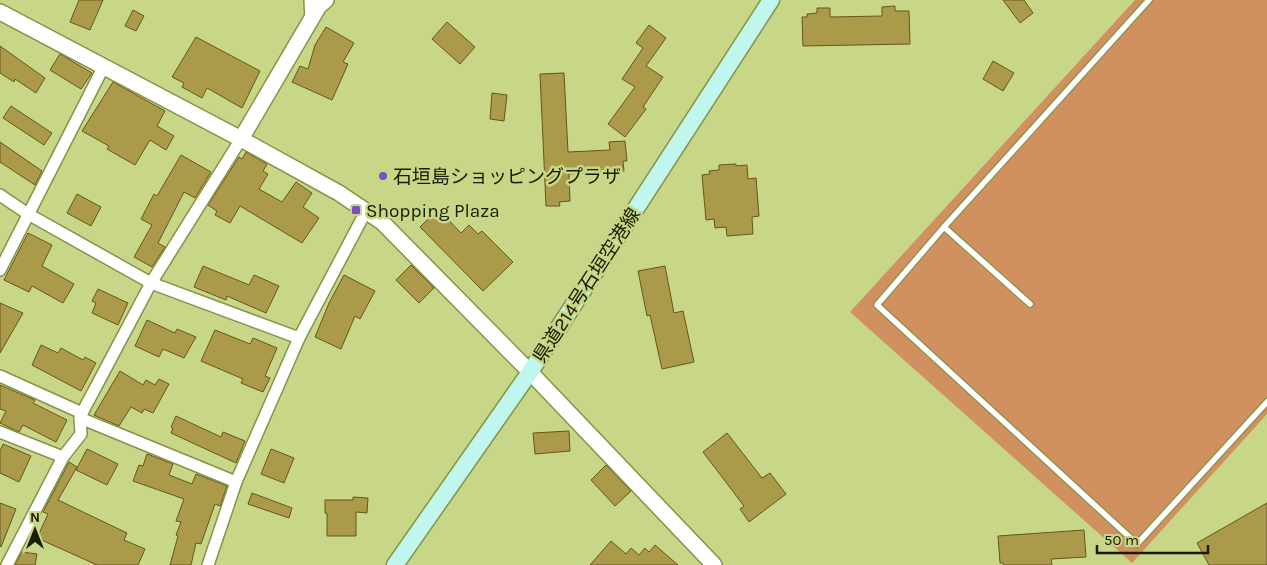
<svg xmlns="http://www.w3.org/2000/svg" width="1267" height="565" font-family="Karla,'Noto Sans JP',sans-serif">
<rect width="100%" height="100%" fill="#c8d688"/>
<polygon fill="#d09060" points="1135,0 1267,0 1267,414 1132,563 850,312"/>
<g fill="#ac9a4b" stroke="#645719">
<polygon points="79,0 103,0 90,30 70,22"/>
<polygon points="1003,0 1024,0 1033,13 1020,23"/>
<polygon points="895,6 895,11 909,11 910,44 803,46 802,17 807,17 807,14 817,13 817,8 830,8 830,17 882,16 882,7"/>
<polygon points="133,10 144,16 136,31 125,26"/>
<polygon points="447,22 475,47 460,64 432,39"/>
<polygon points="649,25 666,38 646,66 663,77 643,107 646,109 625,137 608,124 635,87 622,79 643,48 636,43"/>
<polygon points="326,27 354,43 343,62 348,64 332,100 292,82 300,66 308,69 315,45"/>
<polygon points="196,37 260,71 242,108 207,88 202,98 182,87 184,83 172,77"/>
<polygon points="0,46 45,78 36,93 15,79 14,82 0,73"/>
<polygon points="60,54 92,73 81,89 50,70"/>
<polygon points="993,61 1014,73 1003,91 983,79"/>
<polygon points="564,73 568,152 610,150 609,142 625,141 627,161 623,161 624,171 569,174 570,201 559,202 560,206 546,206 540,74"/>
<polygon points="113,82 165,111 157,126 174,136 166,150 150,140 135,165 107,149 109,146 82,131"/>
<polygon points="492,93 507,95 504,121 490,119"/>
<polygon points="11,106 52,133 44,145 3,118"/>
<polygon points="0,142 42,171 35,185 0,162"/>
<polygon points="246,152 267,164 263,171 268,174 259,189 282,202 296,182 312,193 303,207 319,218 302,243 240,206 230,223 215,215 217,211 208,205 239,157 242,159"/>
<polygon points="181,155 211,172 195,198 184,192 158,243 165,247 152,267 134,257 152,225 141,219 154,194 157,196"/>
<polygon points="736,164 736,166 747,165 748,179 756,178 759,216 752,217 753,234 727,236 726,227 715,228 714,219 706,220 702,175 710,174 709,171 719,170 719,165"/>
<polygon points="77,194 101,207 91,226 67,213"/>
<polygon points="438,209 461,233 469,225 478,234 482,231 513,262 483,291 420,227"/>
<polygon points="28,233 52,245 42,266 74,284 63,303 32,286 29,292 4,280"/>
<polygon points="411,265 434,288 419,303 396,280"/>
<polygon points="203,266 249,285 254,275 279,286 266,313 227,296 226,300 194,287"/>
<polygon points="665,266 674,313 683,311 694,362 662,369 650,315 647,316 638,271"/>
<polygon points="344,275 375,291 360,319 355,316 341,349 315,337 329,303"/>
<polygon points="98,289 128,303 118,325 92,313 96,303 92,301"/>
<polygon points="0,303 23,313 0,353"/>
<polygon points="147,320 175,333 177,329 196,337 184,358 163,349 159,357 135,346"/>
<polygon points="215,330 250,344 253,338 277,348 265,376 270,378 263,392 241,383 243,379 201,361"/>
<polygon points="41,345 58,353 61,348 83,360 85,357 96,363 81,391 32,365"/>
<polygon points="120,371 143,385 146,380 155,385 159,379 169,384 153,413 144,409 142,413 131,407 119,426 94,415"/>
<polygon points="0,385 35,400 33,403 67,420 56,442 23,425 19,432 0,423 6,411 0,409"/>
<polygon points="176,416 221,437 223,432 245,441 236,463 171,433 173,428 171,427"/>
<polygon points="569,431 570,451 535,454 533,433"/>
<polygon points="727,433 762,478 770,473 786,494 749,522 740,509 744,506 703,452"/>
<polygon points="3,444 31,456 19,482 0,473 0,451"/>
<polygon points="87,449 118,464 107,485 76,470"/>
<polygon points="271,449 294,458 284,483 261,474"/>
<polygon points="147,454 173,464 169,475 192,484 196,474 227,486 220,506 215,504 201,544 196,543 191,565 170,565 178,536 176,535 181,522 176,521 184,499 133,481 139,465 143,466"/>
<polygon points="69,462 77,467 58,500 127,533 124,540 145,549 138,565 97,565 37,538 48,514 43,512"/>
<polygon points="606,465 631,491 615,506 591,480"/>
<polygon points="252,493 292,508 289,518 248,504"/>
<polygon points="353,497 368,498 367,513 356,512 356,536 327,536 327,513 325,513 325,500 353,500"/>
<polygon points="0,503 16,509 1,547 0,546"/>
<polygon points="1267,503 1267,565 1209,565 1197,543"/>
<polygon points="1084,530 1086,557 1051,559 1052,565 1004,565 1003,563 1000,563 998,536"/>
<polygon points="611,541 626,554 631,548 639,555 645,548 649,552 655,545 678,565 590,565"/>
<polygon points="22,552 37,554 35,565 15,565"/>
</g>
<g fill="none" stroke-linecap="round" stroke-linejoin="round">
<defs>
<g id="service">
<polyline points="1149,0 944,227 877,305 1137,544 1267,402"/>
<polyline points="944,227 1030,304"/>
</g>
<g id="minor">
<polyline points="310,0 311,21"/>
<polyline points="0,195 28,214 151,283 299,338"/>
<polyline points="0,270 104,66"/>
<polyline points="0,376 82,413"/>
<polyline points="80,418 236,482"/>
<polyline points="0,432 63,457"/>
<polyline points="7,565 63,457 81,434 80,418 82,413 151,283 241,139"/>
<polyline points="208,565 236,482 299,338 366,211"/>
</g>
<g id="tertiary">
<polyline points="0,12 241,139 339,193 382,222 530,372 714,565"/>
<polyline points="241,139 319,6 326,0"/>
</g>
<polyline id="secondary" points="395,565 530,372 771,0"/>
</defs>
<use href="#service" stroke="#869347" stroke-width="8"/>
<use href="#minor" stroke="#869347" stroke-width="14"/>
<use href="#tertiary" stroke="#869347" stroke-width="18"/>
<use href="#secondary" stroke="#869347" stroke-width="19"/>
<use href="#service" stroke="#fff" stroke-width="5.5"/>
<use href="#minor" stroke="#fff" stroke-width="11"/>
<use href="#tertiary" stroke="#fff" stroke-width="15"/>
<use href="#secondary" stroke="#c0f6ed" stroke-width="16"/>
</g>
<g fill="#7c4fc8" stroke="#c8d688" stroke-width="2">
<circle cx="383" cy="176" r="5"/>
<rect x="351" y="205" width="10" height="10" rx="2.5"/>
</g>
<g text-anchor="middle" stroke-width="5" stroke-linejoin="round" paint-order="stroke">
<g font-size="19" fill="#181c00" stroke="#c8d688" text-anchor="start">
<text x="393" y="183">石垣島ショッピングプラザ</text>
<text x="366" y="217">Shopping Plaza</text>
</g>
<g font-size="19" fill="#181c00" stroke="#c8d688">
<text transform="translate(586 285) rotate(-57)" y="7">県道214号石垣空港線</text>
</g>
</g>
<g transform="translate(35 530)" stroke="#c8d688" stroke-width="4" paint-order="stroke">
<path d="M0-4L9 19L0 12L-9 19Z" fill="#181c00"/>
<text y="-8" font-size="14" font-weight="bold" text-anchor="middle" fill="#181c00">N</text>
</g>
<path d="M1097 545v8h111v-8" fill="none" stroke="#181c00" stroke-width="2.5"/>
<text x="1104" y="545" font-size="15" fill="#181c00" stroke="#c8d688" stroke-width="4" paint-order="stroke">50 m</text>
</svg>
